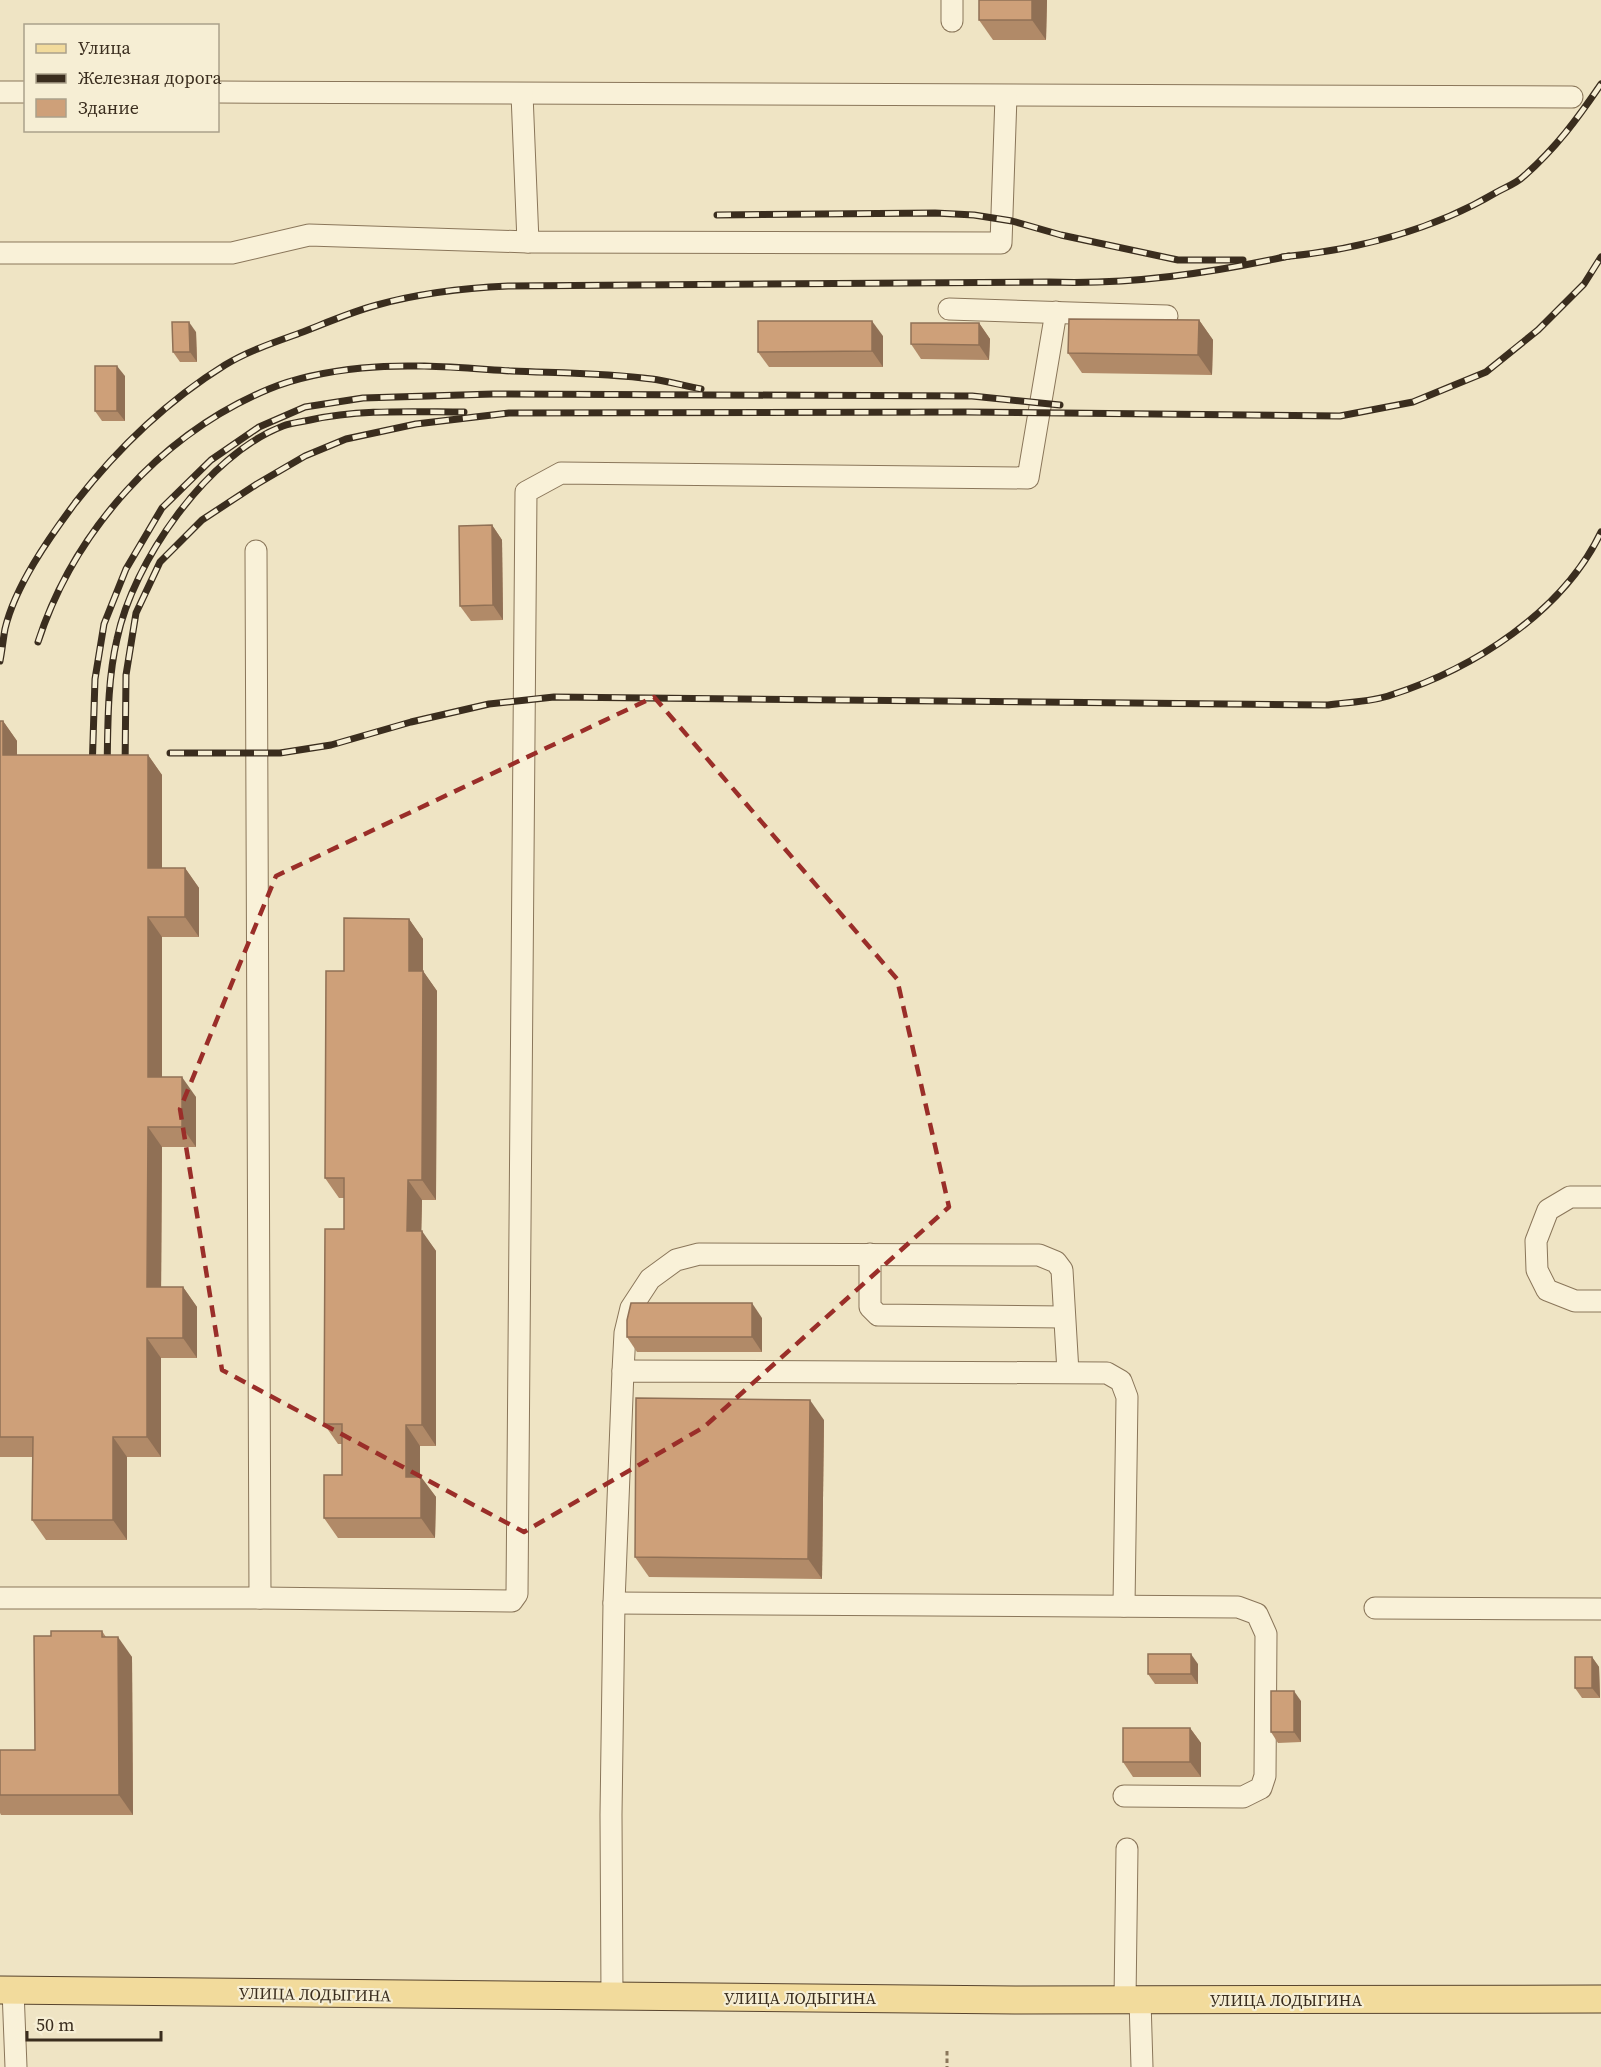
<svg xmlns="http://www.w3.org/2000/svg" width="1601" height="2067" font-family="'Source Serif 4',serif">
<rect width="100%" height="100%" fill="#efe4c4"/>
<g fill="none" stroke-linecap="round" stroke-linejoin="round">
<defs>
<g id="minor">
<polyline points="952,21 952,0"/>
<polyline points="0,92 26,92"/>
<polyline points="218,92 1572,97"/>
<polyline points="522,94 528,242"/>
<polyline points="0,253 232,253 309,235 528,242 1001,243 1006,96"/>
<polyline points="949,309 1167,316"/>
<polyline points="256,551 260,1598"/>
<polyline points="1601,1197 1570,1197 1548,1210 1536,1241 1537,1270 1547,1290 1575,1301 1601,1301"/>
<polyline points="870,1254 870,1307 878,1315 1064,1317"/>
<polyline points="623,1371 625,1333 631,1308 650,1279 676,1260 699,1254 1039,1255 1056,1262 1062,1270 1068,1372"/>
<polyline points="0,1598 260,1598 512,1601 517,1594 526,492 561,473 1028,478 1056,312"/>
<polyline points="614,1603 1238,1607 1257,1614 1266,1634 1265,1776 1261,1788 1243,1797 1124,1796"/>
<polyline points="1375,1608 1601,1609"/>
<polyline points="13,1990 16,2067"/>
<polyline points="612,1997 611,1815 614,1603 623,1371 1107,1373 1121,1381 1127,1397 1124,1606"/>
<polyline points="1125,2000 1127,1849"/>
<polyline points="1140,2000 1142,2067"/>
</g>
<polyline id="major" points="0,1990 1015,2000 1601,1999"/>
</defs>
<use href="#minor" stroke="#8a765a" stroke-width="23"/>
<use href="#major" stroke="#58442e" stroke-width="29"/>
<polyline stroke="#8a765a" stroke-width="3" stroke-dasharray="4.5 3" stroke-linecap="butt" points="947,2051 947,2067"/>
<use href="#minor" stroke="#f9f1d8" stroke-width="21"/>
<use href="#major" stroke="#f2db9c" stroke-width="27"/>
<defs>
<g id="rail">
<polyline points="717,215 935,213 974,215 1012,221 1061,235 1178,260 1243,260"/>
<path d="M1282 257C1356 250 1433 230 1497 192 1506 187 1517 183 1524 176 1556 148 1578 118 1601 84"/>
<path d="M38 642C74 531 161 434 269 389 298 377 332 371 362 368 411 363 462 368 512 371 558 373 605 373 652 379 668 381 684 386 701 389"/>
<path d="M0 661C2 651 3 640 5 629 15 586 49 538 75 503 117 449 167 401 225 365 248 351 275 342 300 333 326 323 351 312 377 305 420 293 464 288 508 286L1049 282C1131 285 1210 273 1289 256"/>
<path d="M170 753H280L331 745 411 722 489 704 554 697 1328 705C1348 702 1372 702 1391 695 1473 669 1563 612 1601 532"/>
<path d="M107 771C108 727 107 682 117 639 133 562 207 455 283 426 291 423 301 422 310 420 361 409 413 412 464 412"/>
<polyline points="92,772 95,679 104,624 126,569 162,508 211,460 259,427 305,407 363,398 493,394 972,396 1060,405"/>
<polyline points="125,772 126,675 136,613 160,562 202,520 257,484 305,456 346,439 416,424 509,413 968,412 1340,416 1413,402 1486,372 1538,330 1584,284 1601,257"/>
</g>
</defs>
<use href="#rail" stroke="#3a2d1e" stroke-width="7"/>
<use href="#rail" stroke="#f6eed4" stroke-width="4.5" stroke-dasharray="14" stroke-linecap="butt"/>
</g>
<g fill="#b18a68">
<polygon points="1047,0 1046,40 993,40 979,20"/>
<polygon points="1199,320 1213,340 1212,375 1082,373 1068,353"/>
<polygon points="979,323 990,339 989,360 921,359 911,344"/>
<polygon points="196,332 197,362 180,362 173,352"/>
<polygon points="883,336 883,367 769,367 758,352"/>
<polygon points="125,376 125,421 102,421 95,411"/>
<polygon points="492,525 502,540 503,620 471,621 460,606"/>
<polygon points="0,721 3,721 17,741 17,755 148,755 162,775 162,868 185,868 199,888 199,937 162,937 162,1077 196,1097 196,1147 162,1147 161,1287 183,1287 197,1307 197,1358 161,1358 161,1457 127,1457 127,1540 46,1540 32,1520 33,1457 0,1457"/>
<polygon points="409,919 423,939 423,971 437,991 436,1200 422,1200 421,1231 436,1251 436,1446 420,1446 420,1477 421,1477 436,1497 435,1538 338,1538 324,1518 342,1475 342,1444 338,1444 324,1424 344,1229 344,1198 339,1198 325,1178 344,971"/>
<polygon points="762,1318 762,1352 637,1352 627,1337"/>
<polygon points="824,1420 822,1579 649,1577 635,1557"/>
<polygon points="102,1631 106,1637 132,1657 133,1815 1,1815 0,1813 0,1750 35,1750 51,1636"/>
<polygon points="1592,1657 1599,1667 1600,1698 1582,1698 1575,1688"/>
<polygon points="1198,1664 1198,1684 1155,1684 1148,1674"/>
<polygon points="1301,1701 1301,1742 1278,1743 1271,1732"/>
<polygon points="1190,1728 1201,1743 1201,1777 1133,1777 1123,1762"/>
</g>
<g fill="#907055">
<polygon points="1032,0 1047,0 1046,40 1032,20"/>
<polygon points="1199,320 1213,340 1212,375 1198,355"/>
<polygon points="872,321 883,336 883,367 872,351"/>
<polygon points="189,322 196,332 197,362 190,352"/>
<polygon points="979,323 990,339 989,360 979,345"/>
<polygon points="117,366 125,376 125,421 117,411"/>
<polygon points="492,525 502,540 503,620 493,605"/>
<polygon points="3,721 17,741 17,775 3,755"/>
<polygon points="148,755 162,775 162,888 148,868"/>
<polygon points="185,868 199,888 199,937 185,917"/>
<polygon points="148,917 162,937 162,1097 148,1077"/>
<polygon points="409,919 423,939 423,971 437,991 436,1200 422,1180 409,971"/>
<polygon points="182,1077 196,1097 196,1147 182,1127"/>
<polygon points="148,1127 162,1147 161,1307 147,1287"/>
<polygon points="408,1180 422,1200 421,1251 407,1231"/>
<polygon points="422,1231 436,1251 436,1446 422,1425"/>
<polygon points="183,1287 197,1307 197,1358 183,1338"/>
<polygon points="752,1303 762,1318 762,1352 752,1337"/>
<polygon points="147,1338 161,1358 161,1457 147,1437"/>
<polygon points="810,1400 824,1420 822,1579 808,1559"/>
<polygon points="406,1425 420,1446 420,1497 406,1477"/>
<polygon points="113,1437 127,1457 127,1540 113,1520"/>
<polygon points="421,1477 436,1497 435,1538 421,1518"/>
<polygon points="118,1637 132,1657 133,1815 119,1795"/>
<polygon points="1191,1654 1198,1664 1198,1684 1191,1674"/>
<polygon points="1592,1657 1599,1667 1600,1698 1592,1688"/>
<polygon points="1294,1691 1301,1701 1301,1742 1294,1732"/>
<polygon points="1190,1728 1201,1743 1201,1777 1190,1762"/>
</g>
<g fill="#cea079" stroke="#907055" stroke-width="1.5">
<rect x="979" y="0" width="53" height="20"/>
<polygon points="1069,319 1199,320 1198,355 1068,353"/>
<polygon points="758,321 872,321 872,351 758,352"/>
<polygon points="172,322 189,322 190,352 173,352"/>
<polygon points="911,323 979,323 979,345 911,344"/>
<rect x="95" y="366" width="22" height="45"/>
<polygon points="492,525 493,605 460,606 459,526"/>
<polygon points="0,721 3,721 3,755 148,755 148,868 185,868 185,917 148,917 148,1077 182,1077 182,1127 148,1127 147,1287 183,1287 183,1338 147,1338 147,1437 113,1437 113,1520 32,1520 33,1437 0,1437"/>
<polygon points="344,918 409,919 409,971 423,971 422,1180 408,1180 407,1231 422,1231 422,1425 406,1425 406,1477 421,1477 421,1518 324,1518 324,1475 342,1475 342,1424 324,1424 325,1229 344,1229 344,1178 325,1178 326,971 344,971"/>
<polygon points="631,1303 752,1303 752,1337 627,1337 627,1320"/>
<polygon points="636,1398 810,1400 808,1559 635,1557"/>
<polygon points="51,1631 102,1631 102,1637 118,1637 119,1795 0,1795 0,1750 35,1750 34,1636 51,1636"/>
<rect x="1148" y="1654" width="43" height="20"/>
<rect x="1575" y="1657" width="17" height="31"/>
<rect x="1271" y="1691" width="23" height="41"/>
<rect x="1123" y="1728" width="67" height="34"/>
</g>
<path fill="none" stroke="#9a2e29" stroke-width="4.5" stroke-dasharray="12 8" stroke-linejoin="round" d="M654 697 897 979 949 1207 704 1427 524 1532 222 1370 180 1109 276 876Z"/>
<g text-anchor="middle" stroke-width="4.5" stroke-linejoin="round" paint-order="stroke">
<g font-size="16" fill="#3a2d1e" stroke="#f6eed4">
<text transform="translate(315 1994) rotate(1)" y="6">УЛИЦА ЛОДЫГИНА</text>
<text x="800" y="2004">УЛИЦА ЛОДЫГИНА</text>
<text x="1286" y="2006">УЛИЦА ЛОДЫГИНА</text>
</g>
</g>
<rect x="24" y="24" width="195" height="108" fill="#f6eed4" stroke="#aba18b" stroke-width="1.5"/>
<rect x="36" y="44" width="30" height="9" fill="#f2db9c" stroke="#aba18b" stroke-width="1.5"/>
<text x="78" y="54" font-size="18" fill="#3a2d1e">Улица</text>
<rect x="36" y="74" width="30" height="9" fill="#3a2d1e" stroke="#aba18b" stroke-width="1.5"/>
<text x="78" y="84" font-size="18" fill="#3a2d1e">Железная дорога</text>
<rect x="36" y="99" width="30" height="18" fill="#cea079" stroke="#aba18b" stroke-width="1.5"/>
<text x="78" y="114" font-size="18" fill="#3a2d1e">Здание</text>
<path d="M27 2031v9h134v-9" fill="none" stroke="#3a2d1e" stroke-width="3"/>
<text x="36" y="2031" font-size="18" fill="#3a2d1e" stroke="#f6eed4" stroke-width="4.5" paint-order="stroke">50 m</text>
</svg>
